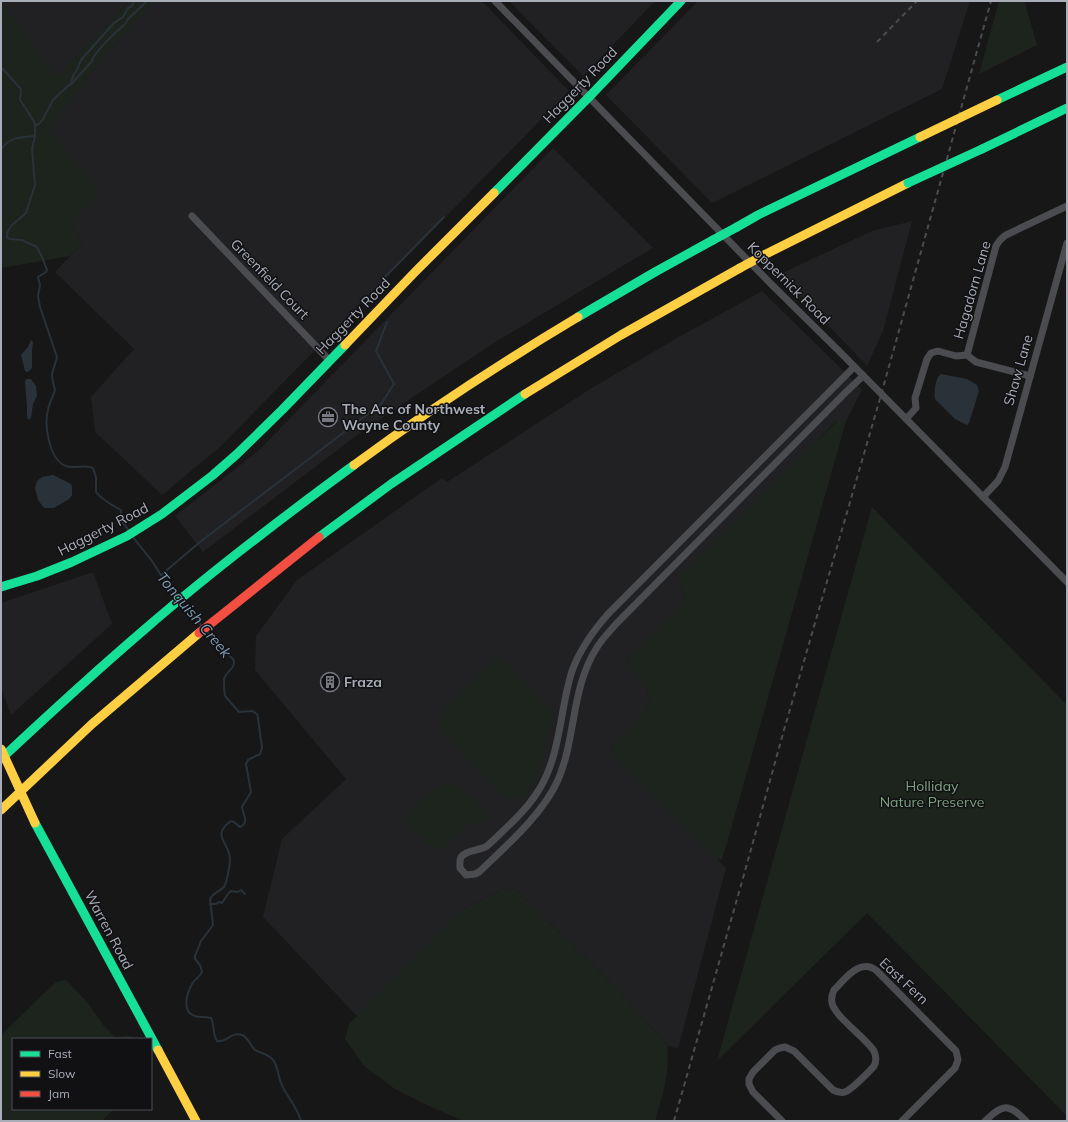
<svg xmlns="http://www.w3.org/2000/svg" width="1068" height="1122" font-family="Mulish,sans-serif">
<rect width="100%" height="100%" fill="#171717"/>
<g fill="#212123">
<polygon points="1,1 130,1 57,77 1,20"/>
<polygon points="156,1 482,1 569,91 220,447 162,495 95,432 91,397 134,349 55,272 83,243 69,223 49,130 68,103 109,50"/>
<polygon points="509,1 655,1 583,76"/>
<polygon points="698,1 970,1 942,89 712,203 606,95"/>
<polygon points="553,148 653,248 497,341 364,430 203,552 175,516 257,452"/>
<polygon points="912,221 883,331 867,366 780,274 872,231"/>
<polygon points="762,291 862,389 846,421 836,421 680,582 685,594 683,604 626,661 646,687 651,703 630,728 613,745 611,753 726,868 678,1049 667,1045 615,987 516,890 504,889 465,908 357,1016 263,917 282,839 346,779 255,670 256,636 297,580 442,478 447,482 590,389 677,338"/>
<polygon points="93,572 112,624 11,715 1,688 1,603"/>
</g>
<g fill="#1d241e">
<polygon points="130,1 156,1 109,50 49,130 100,192 69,223 83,243 70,256 1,268 1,2 57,77"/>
<polygon points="999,1 1027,1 1025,3 1037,45 979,74"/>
<polygon points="837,421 846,421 727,843 722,859 718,860 611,753 613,745 630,728 651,703 646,687 626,661 683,604 685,594 680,582 680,576"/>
<polygon points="872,507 1067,705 1067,1116 867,913 717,1061"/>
<polygon points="498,655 554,712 544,755 535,782 523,799 520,799 514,797 508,800 438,728 443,718 440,713"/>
<polygon points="452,783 459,786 487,812 490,817 484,822 473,823 466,826 441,850 435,849 427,843 415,831 405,819 408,814 432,789 439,785"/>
<path d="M504 889 516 890 615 987 667 1045C671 1070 662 1097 655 1121H464L429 1106 395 1089 364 1066 345 1039 349 1024 465 908Z"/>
<polygon points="66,980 87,1002 104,1026 116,1038 128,1036 137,1039 13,1039 13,1109 114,1109 102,1121 1,1121 1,1035 56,982"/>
</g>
<g fill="#2a3239">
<polygon points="31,340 33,342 32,351 32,368 28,372 25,371 21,355 28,347"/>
<path d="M941 374 967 379 977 385 979 391 969 423 967 425 955 419 935 399C934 392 935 378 941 374Z"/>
<polygon points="26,379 31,379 36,386 37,396 33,404 31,418 28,420 27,415 27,407 25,382"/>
<polygon points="53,475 71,484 72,487 72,495 69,499 54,508 44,508 38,500 35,488 37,481 42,477"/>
</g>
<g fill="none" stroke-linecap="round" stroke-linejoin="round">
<g stroke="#2a3239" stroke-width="2">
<path d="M1 67 21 89V91L20 100 30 115 35 123V136L32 149 35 185 26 213 12 225 8 231 7 235V238L10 239 22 240 37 247 42 257 47 270 46 272 38 277 40 285 38 296 40 307 57 357 52 374 53 382 55 390C53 397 49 403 48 410 44 425 49 460 66 466 75 469 85 464 93 468L96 477V492C103 501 112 505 121 510V520L130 532"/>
<path d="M68 86 73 83 75 80 92 61C93 53 118 30 126 23L128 19 147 1"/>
<polyline points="35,126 39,124 43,119 53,100 71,83 74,74 77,70 81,60 114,23 123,17 128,8 132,6 134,1"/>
<path d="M1 151C6 137 22 137 35 136"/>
<polyline points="383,288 383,279 444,217"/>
<polyline points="132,536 152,561 169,588 176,597"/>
<polyline points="161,575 200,542 381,404 394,384 376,351 387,322"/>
<polyline points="182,603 201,625"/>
<path d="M207 632 233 659C237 668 226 671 224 679 224 681 224 693 225 696L239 712 252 711 257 714 258 718 262 748 260 754 248 760 246 764 251 792 242 807C243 815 250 822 240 827L234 822 231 821C210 836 230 843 230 859 230 865 227 882 224 887 219 892 213 893 210 899L213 925 201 941 195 956V959L200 965 202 972C200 977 195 979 192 984 187 993 181 1012 195 1016 200 1018 205 1016 211 1018 215 1025 212 1034 217 1041 226 1043 232 1031 242 1035 248 1037 250 1045 254 1049 259 1053 269 1054 273 1060 278 1066 278 1076 281 1083 286 1096 297 1106 301 1121"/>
<path d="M210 904H216L219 902 222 903C225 899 227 894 231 891L238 892 241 890 245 894"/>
</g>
<g stroke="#4b4c50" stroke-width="7">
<polyline points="495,1 770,283 840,352 1067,582"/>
<polyline points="192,216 329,360"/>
<path d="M854 367 608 614C593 631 580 649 572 671 560 708 561 753 540 788 531 804 518 817 505 829 499 835 493 841 487 846 479 851 467 850 462 856 459 859 460 863 460 868L466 875 475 874 479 872C506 846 543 814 558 780 576 738 571 689 596 649 601 640 609 632 617 623L846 392 863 376"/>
<path d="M1030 376 976 362 967 355 996 246C999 241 1001 238 1006 235L1067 206"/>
<polyline points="906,419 916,408 915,398 927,359 931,353 938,351 956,356 967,355"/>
<polyline points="983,497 998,481 1005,467 1067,243"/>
<path d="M782 1121 753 1092 749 1084V1079L753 1072 775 1050 780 1048 785 1047 794 1051 833 1090C837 1092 841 1093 845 1092 851 1090 870 1071 874 1066 877 1061 876 1056 874 1051 865 1037 835 1017 832 1003 831 998 832 994 834 990 845 979 860 957 877 971L956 1051 958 1060 955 1068 902 1121"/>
<path d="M985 1121C1003 1104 1008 1103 1026 1121"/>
</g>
<g stroke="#16e098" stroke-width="9">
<polyline points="997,100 1067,67"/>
<polyline points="982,149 1067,108"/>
<polyline points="494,193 589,97 681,1"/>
<polyline points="737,227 758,215 920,137"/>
<polyline points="578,317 655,272 713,240"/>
<polyline points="319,537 391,484 525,394"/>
<polyline points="1,587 37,576 72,562 127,536 162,514 213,475 237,454 282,410 345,345"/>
<path d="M1 759C48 715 96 671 145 629 212 571 283 517 354 465"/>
<polyline points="35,823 158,1050"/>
</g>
<g stroke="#ffcf43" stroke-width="9">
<polyline points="764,255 908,183"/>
<polyline points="345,345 415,272 494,193"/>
<polyline points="525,394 621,335 740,268"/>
<path d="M354 465C426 412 501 363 578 317"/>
<polyline points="1,810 92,724 199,633"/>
<polyline points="158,1050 196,1121"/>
</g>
<polyline stroke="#f24e42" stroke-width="9" points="199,633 319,537"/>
<g stroke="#4b4c4f" stroke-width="2" stroke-dasharray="5 4" stroke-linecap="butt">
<polyline points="877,42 917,1"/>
<polyline points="674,1121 745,871 784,730 881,395 991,1"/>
</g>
<g stroke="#16e098" stroke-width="9">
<polyline points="908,183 982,149"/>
<polyline points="713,240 737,227"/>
</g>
<g stroke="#ffcf43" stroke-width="9">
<polyline points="920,137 997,100"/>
<polyline points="740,268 764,255"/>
<polyline points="1,749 35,823"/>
</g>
</g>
<defs>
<symbol id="office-ring" viewBox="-11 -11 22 22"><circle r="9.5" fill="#111113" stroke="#757880" stroke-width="1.5"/><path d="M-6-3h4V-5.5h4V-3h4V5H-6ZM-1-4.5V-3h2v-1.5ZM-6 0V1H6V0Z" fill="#757880"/></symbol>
<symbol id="building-ring" viewBox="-11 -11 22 22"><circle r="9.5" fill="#111113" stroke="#757880" stroke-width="1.5"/><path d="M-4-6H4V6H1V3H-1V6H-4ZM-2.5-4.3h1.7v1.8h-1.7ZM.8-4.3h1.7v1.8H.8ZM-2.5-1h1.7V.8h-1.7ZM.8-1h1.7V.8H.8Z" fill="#757880"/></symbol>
</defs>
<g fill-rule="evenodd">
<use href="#office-ring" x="317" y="406" width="22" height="22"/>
<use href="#building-ring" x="319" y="671" width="22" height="22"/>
</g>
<g text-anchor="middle" stroke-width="3" stroke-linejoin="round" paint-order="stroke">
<g font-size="14" fill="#a8adb8" stroke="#111113">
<text transform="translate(580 85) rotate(-46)" y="5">Haggerty Road</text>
<text transform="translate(270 279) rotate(46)" y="5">Greenfield Court</text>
<text transform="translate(789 283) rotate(45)" y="5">Koppernick Road</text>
<text transform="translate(972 290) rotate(-74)" y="5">Hagadorn Lane</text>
<text transform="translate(353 316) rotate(-46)" y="5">Haggerty Road</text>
<text transform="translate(1018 370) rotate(-74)" y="5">Shaw Lane</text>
<text transform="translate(103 529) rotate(-27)" y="5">Haggerty Road</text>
<text transform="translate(109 930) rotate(62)" y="5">Warren Road</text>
<text transform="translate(904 981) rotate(43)" y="5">East Fern</text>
</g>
<g font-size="14" font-weight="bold" fill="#a8adb8" stroke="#111113" text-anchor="start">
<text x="342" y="414">The Arc of Northwest<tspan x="342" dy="16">Wayne County</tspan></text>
<text x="344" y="687">Fraza</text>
</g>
<g font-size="14" fill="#7fa381" stroke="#111113">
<text x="932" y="791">Holliday<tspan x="932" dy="16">Nature Preserve</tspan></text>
</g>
<g font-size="15" font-style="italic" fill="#7f9bb3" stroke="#111113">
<text transform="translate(194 615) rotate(50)" y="5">Tonquish Creek</text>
</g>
</g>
<rect width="1068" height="1122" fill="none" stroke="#a8adb8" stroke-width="4"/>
<rect x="12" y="1038" width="140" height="72" fill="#111113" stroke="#4d4f55"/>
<rect x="20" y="1051" width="20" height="6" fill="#16e098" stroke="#4d4f55"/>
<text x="48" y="1058" font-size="12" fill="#a8adb8">Fast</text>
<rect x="20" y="1071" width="20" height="6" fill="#ffcf43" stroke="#4d4f55"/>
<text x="48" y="1078" font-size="12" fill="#a8adb8">Slow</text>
<rect x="20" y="1091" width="20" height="6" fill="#f24e42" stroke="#4d4f55"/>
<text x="48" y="1098" font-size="12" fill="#a8adb8">Jam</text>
</svg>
